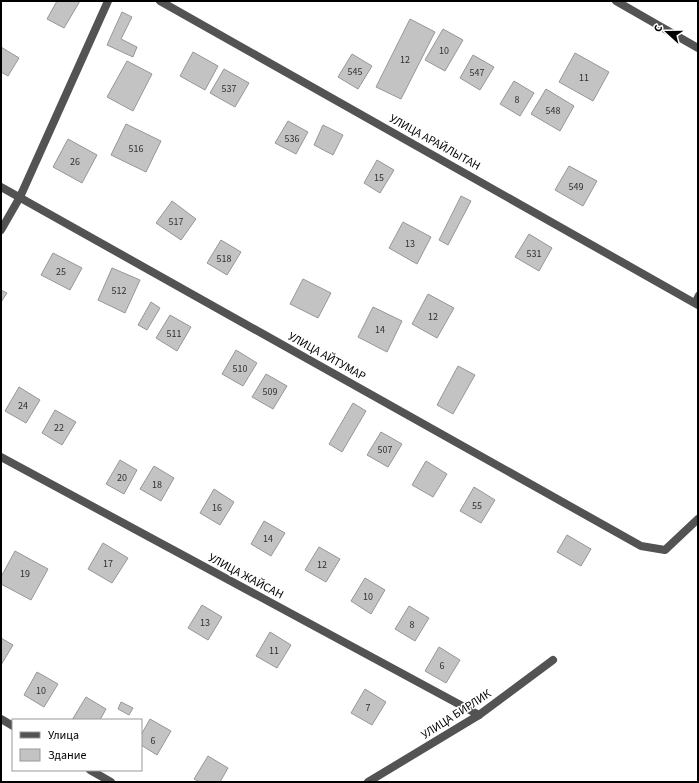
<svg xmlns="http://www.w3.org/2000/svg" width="699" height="783" font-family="'Source Sans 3',sans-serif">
<rect width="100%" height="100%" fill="#fff"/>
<g fill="#c3c3c3" stroke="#979797">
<polygon points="57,1 80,1 64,28 47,19"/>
<polygon points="122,12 132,17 121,39 137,47 133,57 107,45"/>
<polygon points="410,19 435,32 401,99 376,87"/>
<polygon points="443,29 463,40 445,71 425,60"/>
<polygon points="1,47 19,58 8,76 1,72"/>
<polygon points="193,52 218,66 205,90 180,76"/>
<polygon points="575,53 609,72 593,101 559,82"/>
<polygon points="352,54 372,66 358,89 338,77"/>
<polygon points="473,55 494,67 480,90 460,78"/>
<polygon points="127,61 152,74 133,111 107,97"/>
<polygon points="224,69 249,83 235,107 210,93"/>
<polygon points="514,81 534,93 520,116 500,104"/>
<polygon points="546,89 574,106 560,131 531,114"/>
<polygon points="288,121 308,132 296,154 275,143"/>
<polygon points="126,124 161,141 146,172 111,155"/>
<polygon points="323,125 343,135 333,155 314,145"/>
<polygon points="68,139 97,155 82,183 53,167"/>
<polygon points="377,160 394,170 380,193 364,183"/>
<polygon points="569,166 597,181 583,206 555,190"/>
<polygon points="461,196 471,201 448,245 439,240"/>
<polygon points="172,201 196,219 181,240 156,223"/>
<polygon points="403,222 431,237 417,264 389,248"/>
<polygon points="529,234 552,248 539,271 515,257"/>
<polygon points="221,240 241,252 227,275 207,263"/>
<polygon points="53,253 82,268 70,290 41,275"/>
<polygon points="112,268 140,280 125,313 98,300"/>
<polygon points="303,279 331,293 318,318 290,304"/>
<polygon points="1,290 7,293 1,302"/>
<polygon points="428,294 454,308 437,338 412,324"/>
<polygon points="151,302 160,308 147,330 138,325"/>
<polygon points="373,307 402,321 387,352 358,337"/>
<polygon points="170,315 191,327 177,351 156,338"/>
<polygon points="236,350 257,363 243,386 222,374"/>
<polygon points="458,366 475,375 453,414 437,405"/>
<polygon points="266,374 287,386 273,409 252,397"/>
<polygon points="19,387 40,400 26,423 5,411"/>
<polygon points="353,403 366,411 342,452 329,444"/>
<polygon points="55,410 76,422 62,445 42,433"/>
<polygon points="381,432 402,444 388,467 367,455"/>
<polygon points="120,460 137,470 124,494 106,484"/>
<polygon points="426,461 447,474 433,497 412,485"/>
<polygon points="154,466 174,478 161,501 140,489"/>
<polygon points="474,487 495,500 481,523 460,511"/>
<polygon points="214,489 234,502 220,525 200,513"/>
<polygon points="264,521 285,533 271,556 251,544"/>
<polygon points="567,535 591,549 581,566 557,552"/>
<polygon points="103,543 128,558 112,583 88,569"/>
<polygon points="319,547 340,559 326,582 305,570"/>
<polygon points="15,551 48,569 31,600 1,584 1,577"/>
<polygon points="365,578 385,590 371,614 351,601"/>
<polygon points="202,605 222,617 208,640 188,628"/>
<polygon points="409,606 429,618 415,641 395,629"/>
<polygon points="270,632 291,645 277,668 256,656"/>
<polygon points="1,638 13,645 1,665"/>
<polygon points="439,647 460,660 446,683 425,671"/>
<polygon points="37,672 58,684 44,707 24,695"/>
<polygon points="365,689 386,702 372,725 351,713"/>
<polygon points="86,697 106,709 100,720 72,720"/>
<polygon points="121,702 133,708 129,715 118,709"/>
<polygon points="150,719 171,731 157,755 141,745 141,735"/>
<polygon points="208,756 228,768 220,782 200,782 194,779"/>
</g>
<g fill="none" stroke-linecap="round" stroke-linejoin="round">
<polyline stroke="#535353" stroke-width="6" points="694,303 698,295"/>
<g stroke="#535353" stroke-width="8">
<polyline points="160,1 698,305"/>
<polyline points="616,1 698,48"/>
<polyline points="1,187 641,546 665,550 698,519"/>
<polyline points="1,230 20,197 108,1"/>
<polyline points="1,457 479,715"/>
<polyline points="1,719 13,726"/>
<polyline points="90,770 111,782"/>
<polyline points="368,782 479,715 553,660"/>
</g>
</g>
<g text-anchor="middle" stroke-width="3" stroke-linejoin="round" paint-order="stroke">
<g font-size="10" fill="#313131">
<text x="444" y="54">10</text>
<text x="405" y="63">12</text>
<text x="355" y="75">545</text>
<text x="477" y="76">547</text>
<text x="584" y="81">11</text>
<text x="229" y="92">537</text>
<text x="517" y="103">8</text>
<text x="553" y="114">548</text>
<text x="292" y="142">536</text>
<text x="136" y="152">516</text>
<text x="75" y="165">26</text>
<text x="379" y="181">15</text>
<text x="576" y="190">549</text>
<text x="176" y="225">517</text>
<text x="410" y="247">13</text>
<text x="534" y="257">531</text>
<text x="224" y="262">518</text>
<text x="61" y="275">25</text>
<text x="119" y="294">512</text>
<text x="433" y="320">12</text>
<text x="380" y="333">14</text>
<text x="174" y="337">511</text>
<text x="240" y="372">510</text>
<text x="270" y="395">509</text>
<text x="23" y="409">24</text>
<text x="59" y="431">22</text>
<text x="385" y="453">507</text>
<text x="122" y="481">20</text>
<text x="157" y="488">18</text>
<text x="477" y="509">55</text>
<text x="217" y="511">16</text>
<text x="268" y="542">14</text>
<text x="108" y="567">17</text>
<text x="322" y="568">12</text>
<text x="25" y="577">19</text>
<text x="368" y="600">10</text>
<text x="205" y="626">13</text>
<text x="412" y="628">8</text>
<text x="274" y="654">11</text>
<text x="442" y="669">6</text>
<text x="41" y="694">10</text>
<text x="368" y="711">7</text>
<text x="153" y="744">6</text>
</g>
<g font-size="12" fill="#000" stroke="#fff">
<text transform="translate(435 142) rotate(29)" y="4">УЛИЦА АРАЙЛЫТАН</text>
<text transform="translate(327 356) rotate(29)" y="4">УЛИЦА АЙТУМАР</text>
<text transform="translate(246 576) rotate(28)" y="4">УЛИЦА ЖАЙСАН</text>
<text transform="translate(456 714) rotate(-33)" y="4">УЛИЦА БИРЛИК</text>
</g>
</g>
<rect width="699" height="783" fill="none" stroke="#000000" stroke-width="4"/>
<rect x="12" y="719" width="130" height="52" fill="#ffffff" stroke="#999999"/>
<rect x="20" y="732" width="20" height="6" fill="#535353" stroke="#999999"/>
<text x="48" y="739" font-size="12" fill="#000000">Улица</text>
<rect x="20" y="749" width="20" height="12" fill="#c3c3c3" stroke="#999999"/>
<text x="48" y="759" font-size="12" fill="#000000">Здание</text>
<g transform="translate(667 32) rotate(291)" stroke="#ffffff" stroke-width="3" paint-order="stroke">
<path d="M0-3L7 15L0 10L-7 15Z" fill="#000000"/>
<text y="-6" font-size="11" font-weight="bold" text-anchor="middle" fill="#000000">С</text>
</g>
</svg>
